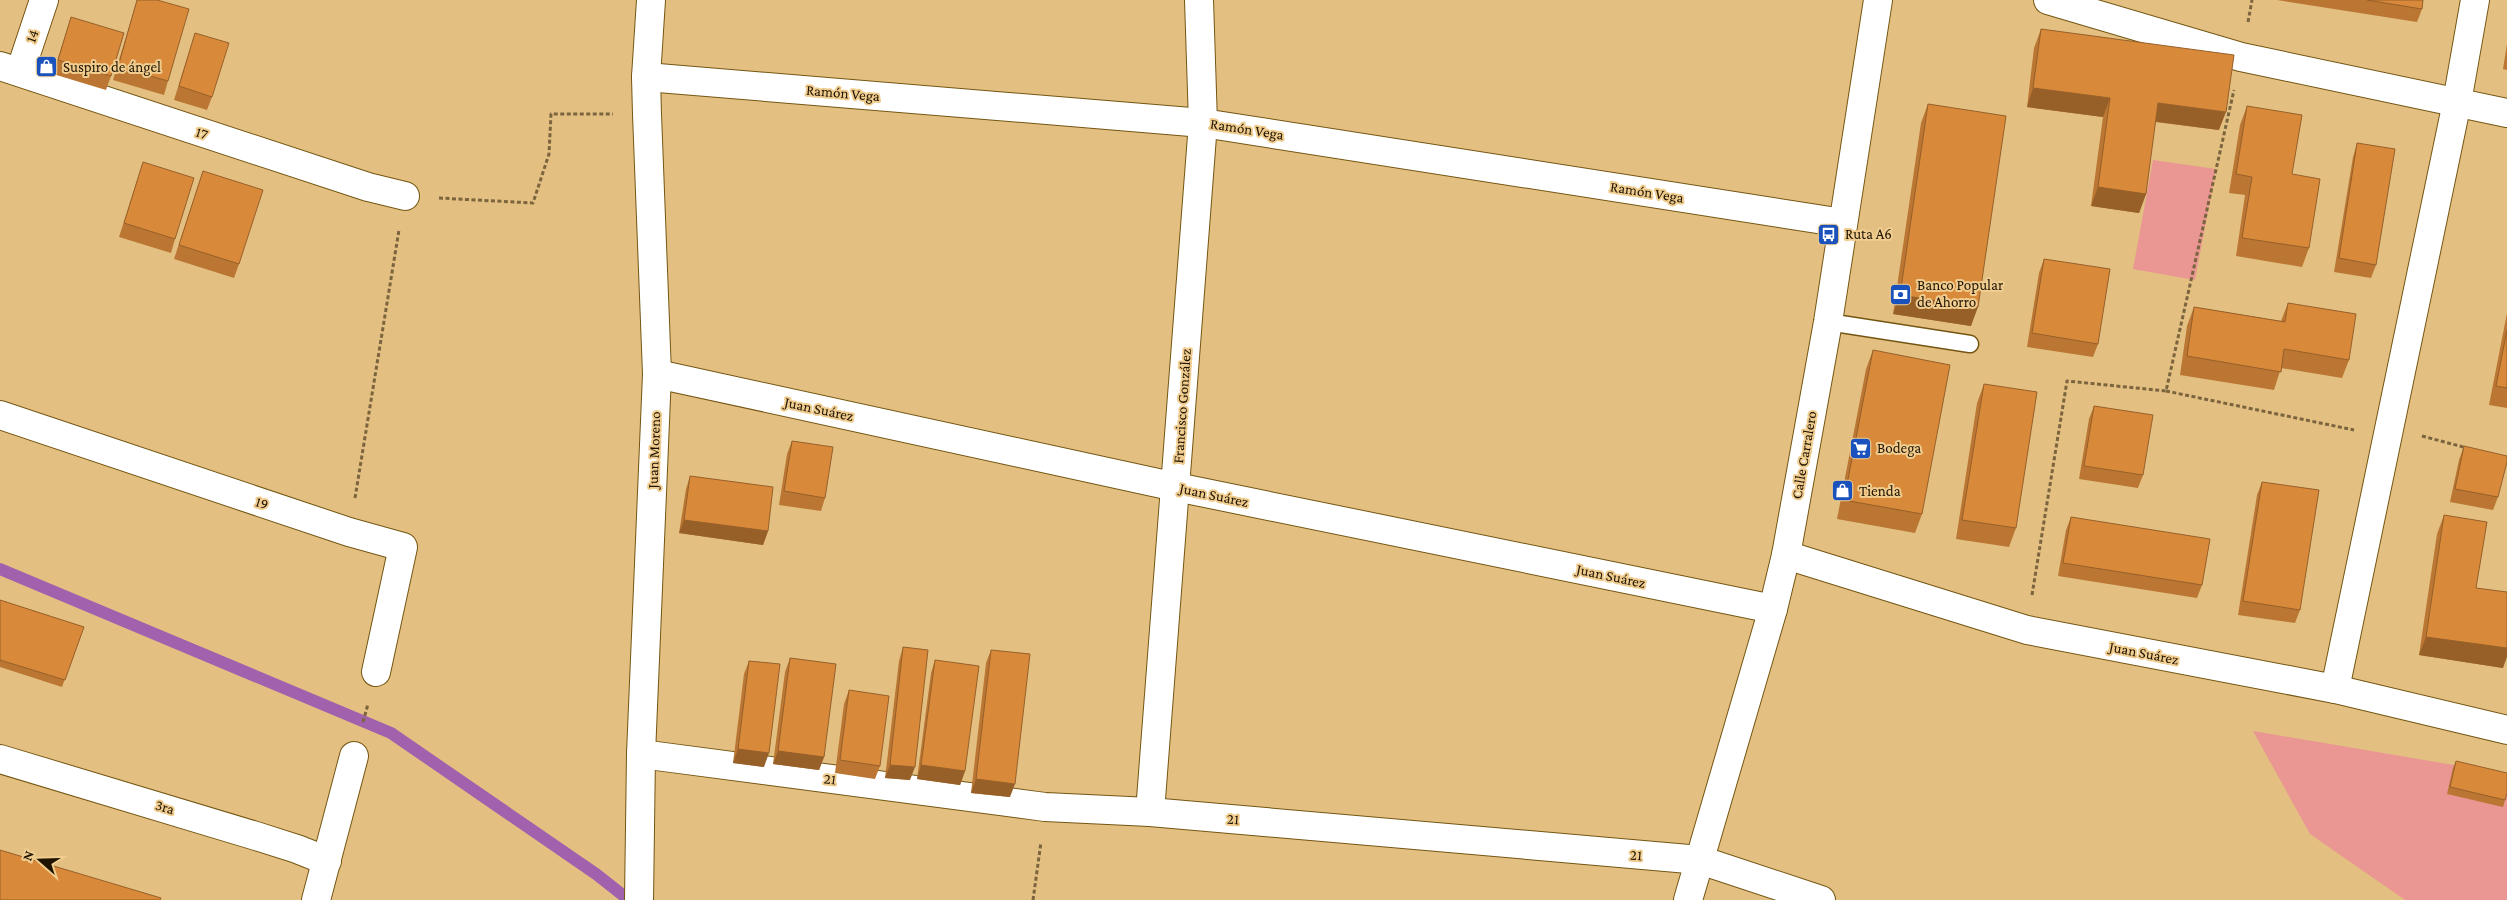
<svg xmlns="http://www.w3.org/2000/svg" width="2507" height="900" font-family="'Crimson Pro',serif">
<rect width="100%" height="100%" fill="#e3c082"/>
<g fill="#ea9693">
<polygon points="2153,160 2216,169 2195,280 2133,269"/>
<polygon points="2253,731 2507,774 2507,900 2405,900 2310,834"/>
</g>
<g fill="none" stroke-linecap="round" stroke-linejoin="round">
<polyline stroke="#a261ad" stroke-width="12" points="0,569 391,733 596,874 629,900"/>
<defs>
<polyline id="lane" points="1828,322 1970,344"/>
<g id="street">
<polyline points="0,66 368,187 405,196"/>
<polyline points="20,72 44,0"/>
<polyline points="646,77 1203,123 1843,223"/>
<polyline points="657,374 1176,487 1773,609"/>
<polyline points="0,415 349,532 403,547 376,672"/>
<polyline points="2335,689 2457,102 2475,0"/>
<polyline points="641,754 1045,807 1150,812 1700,860 1821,900"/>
<polyline points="0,759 256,836 297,849 327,861"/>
<polyline points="1150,812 1203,123 1199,0"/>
<polyline points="316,900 354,756"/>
<polyline points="639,900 641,754 657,374 647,114 646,77 651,0"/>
</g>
<g id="secondary">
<polyline points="2048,0 2241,57 2507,113"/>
<polyline points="1786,555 2027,630 2335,689 2507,730"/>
<polyline points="1688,900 1773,609 1786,555 1828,322 1878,0"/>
</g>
</defs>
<use href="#lane" stroke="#745613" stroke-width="19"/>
<use href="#street" stroke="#745613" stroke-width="30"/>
<use href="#secondary" stroke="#745613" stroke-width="30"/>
<g stroke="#7b643e" stroke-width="3" stroke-dasharray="4 2.5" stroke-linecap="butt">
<polyline points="2248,22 2252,0"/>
<polyline points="439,198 533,203 549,154 551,114 613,114"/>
<polyline points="2166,391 2354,430"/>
<polyline points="2422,436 2467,448"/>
<polyline points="355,498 399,230"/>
<polyline points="2032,595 2067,381 2166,391 2234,90"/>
<polyline points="363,722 368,704"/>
<polyline points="1033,900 1041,842"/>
</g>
<use href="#lane" stroke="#fff" stroke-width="16"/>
<use href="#street" stroke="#fff" stroke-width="28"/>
<use href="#secondary" stroke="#fff" stroke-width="28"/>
</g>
<g fill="#ba7632">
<polygon points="137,0 157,0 168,81 164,95 113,80"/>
<polygon points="2277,0 2423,0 2422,9 2417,22"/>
<polygon points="71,17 111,76 106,90 53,74"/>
<polygon points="2041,29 2219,130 2155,122 2146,194 2139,213 2091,206 2103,117 2027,107 2034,48"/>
<polygon points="195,33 212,97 207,110 174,100"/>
<polygon points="2507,44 2507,70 2503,69"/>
<polygon points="1928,104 1971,326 1893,314 1921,123"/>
<polygon points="2247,106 2292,174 2309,248 2302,267 2236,256 2245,195 2229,193 2240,125"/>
<polygon points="2357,143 2376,265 2371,278 2334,272 2353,157"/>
<polygon points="143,162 175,239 171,253 119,237"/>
<polygon points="203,171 239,264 234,278 174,259"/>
<polygon points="2044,259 2098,344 2093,357 2027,347 2039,273"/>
<polygon points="2288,303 2349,360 2342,378 2281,368 2274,390 2180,375 2187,326 2194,307 2281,321"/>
<polygon points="2507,313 2507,408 2489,405"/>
<polygon points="1873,350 1922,514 1915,533 1837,519 1866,369"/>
<polygon points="1984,384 2016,528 2009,547 1956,539 1977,403"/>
<polygon points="2094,406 2143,475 2138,488 2079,479 2089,419"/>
<polygon points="792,441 825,498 821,511 779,505 787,454"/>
<polygon points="2464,446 2498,497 2493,510 2450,502 2459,460"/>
<polygon points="690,476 768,531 763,545 679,533 686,489"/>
<polygon points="2262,482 2300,610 2295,623 2238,615 2257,495"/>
<polygon points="2444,515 2476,588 2503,668 2419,655 2437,534"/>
<polygon points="2071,517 2202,585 2197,598 2058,576 2066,530"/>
<polygon points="0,600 84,627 62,687 0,667"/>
<polygon points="903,647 910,780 885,778 899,661"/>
<polygon points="991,650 1010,797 971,793 986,663"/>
<polygon points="790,658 824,757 819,770 773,764 785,672"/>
<polygon points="935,660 965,771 960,785 917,779 931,673"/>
<polygon points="749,661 764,767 733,763 744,674"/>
<polygon points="849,690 880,766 875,779 835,773 844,704"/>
<polygon points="2456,761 2505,800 2503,807 2447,794 2453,768"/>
</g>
<g fill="#976029">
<polygon points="2033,88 2110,98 2103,117 2027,107"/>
<polygon points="2158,103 2226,112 2219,130 2151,121"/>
<polygon points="2098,187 2146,194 2139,213 2091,206"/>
<polygon points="1900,295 1978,307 1971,326 1893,314"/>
<polygon points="684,520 768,531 763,545 679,533"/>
<polygon points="2426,637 2507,648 2507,657 2503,668 2419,655"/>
<polygon points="738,749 769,753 764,767 733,763"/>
<polygon points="778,751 824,757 819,770 773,764"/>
<polygon points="890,765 915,767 910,780 885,778"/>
<polygon points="921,765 965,771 960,785 917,779"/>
<polygon points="976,779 1015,784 1010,797 971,793"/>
</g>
<g fill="#d8893a" stroke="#976029">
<polygon points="137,0 157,0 189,9 168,81 118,67"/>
<polygon points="2367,0 2423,0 2422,9"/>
<polygon points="71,17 124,33 111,76 58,60"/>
<polygon points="2041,29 2234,55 2226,112 2158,103 2146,194 2098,187 2110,98 2033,88"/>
<polygon points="195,33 229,43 212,97 179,86"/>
<polygon points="1928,104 2006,116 1978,307 1900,295"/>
<polygon points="2247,106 2302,115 2292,174 2320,179 2309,248 2242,238 2252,177 2236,174"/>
<polygon points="2357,143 2395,149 2376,265 2339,258"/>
<polygon points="143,162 194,178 175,239 124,223"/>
<polygon points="203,171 263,190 239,264 179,245"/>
<polygon points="2044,259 2110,269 2098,344 2032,333"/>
<polygon points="2288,303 2356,314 2349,360 2284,349 2281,372 2187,356 2194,307 2285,322"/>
<polygon points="2507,330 2507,388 2496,386"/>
<polygon points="1873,350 1950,365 1922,514 1844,500"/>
<polygon points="1984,384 2037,392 2016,528 1962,520"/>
<polygon points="2094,406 2153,415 2143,475 2084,466"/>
<polygon points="792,441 833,447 825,498 784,491"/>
<polygon points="2464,446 2507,456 2507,462 2498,497 2455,489"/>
<polygon points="690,476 773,487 768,531 684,520"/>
<polygon points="2262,482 2319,490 2300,610 2243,601"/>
<polygon points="2444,515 2487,522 2476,588 2507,592 2507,648 2426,637"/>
<polygon points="2071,517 2210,539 2202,585 2063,563"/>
<polygon points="0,600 84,627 65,680 0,660"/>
<polygon points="903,647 928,650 915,767 890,765"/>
<polygon points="991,650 1030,654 1015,784 976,779"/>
<polygon points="790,658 836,664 824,757 778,751"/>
<polygon points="935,660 979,666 965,771 921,765"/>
<polygon points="749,661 780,664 769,753 738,749"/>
<polygon points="849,690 889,696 880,766 840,760"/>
<polygon points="2456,761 2507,773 2507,793 2505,800 2450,787"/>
<polygon points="0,850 161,898 160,900 0,900"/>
</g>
<defs>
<symbol id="shop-square" viewBox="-11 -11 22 22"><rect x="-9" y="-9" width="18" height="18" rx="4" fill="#1951bd" stroke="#f0cd8f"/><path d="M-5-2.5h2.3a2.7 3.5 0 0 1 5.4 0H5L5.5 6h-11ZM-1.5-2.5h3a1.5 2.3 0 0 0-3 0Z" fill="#fff"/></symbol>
<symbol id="bus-square" viewBox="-11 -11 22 22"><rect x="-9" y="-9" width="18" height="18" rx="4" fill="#1951bd" stroke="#f0cd8f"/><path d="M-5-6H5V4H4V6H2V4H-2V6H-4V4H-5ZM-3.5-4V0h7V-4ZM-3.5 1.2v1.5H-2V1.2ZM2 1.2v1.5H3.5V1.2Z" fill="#fff"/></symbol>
<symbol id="bank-square" viewBox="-11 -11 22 22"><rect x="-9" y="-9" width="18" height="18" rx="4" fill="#1951bd" stroke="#f0cd8f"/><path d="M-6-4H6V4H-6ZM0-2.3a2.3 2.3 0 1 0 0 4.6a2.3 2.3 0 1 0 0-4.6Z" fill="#fff"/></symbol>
<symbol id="supermarket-square" viewBox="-11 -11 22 22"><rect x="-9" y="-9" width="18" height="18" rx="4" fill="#1951bd" stroke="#f0cd8f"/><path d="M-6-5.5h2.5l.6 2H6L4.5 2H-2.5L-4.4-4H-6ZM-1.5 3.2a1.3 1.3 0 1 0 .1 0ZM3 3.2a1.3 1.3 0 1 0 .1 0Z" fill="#fff"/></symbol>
</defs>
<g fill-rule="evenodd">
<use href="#shop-square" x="34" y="54" width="25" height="25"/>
<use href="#bus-square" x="1816" y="222" width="25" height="25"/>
<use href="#bank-square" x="1888" y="282" width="25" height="25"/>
<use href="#supermarket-square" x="1848" y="436" width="25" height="25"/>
<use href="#shop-square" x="1830" y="478" width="25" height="25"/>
</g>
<g text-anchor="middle" stroke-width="4" stroke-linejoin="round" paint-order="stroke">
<g font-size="15" fill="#1e1200" stroke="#f0cd8f">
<text transform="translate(32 36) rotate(-71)" y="5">14</text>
<text transform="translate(843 93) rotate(5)" y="5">Ramón Vega</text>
<text transform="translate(1247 129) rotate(9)" y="5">Ramón Vega</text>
<text transform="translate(202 133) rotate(18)" y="5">17</text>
<text transform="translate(1647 192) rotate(9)" y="5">Ramón Vega</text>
<text transform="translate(1182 406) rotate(-86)" y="5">Francisco González</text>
<text transform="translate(819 409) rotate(12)" y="5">Juan Suárez</text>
<text transform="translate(654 450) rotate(-88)" y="5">Juan Moreno</text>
<text transform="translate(1804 455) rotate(-80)" y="5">Calle Carralero</text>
<text transform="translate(1214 495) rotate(12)" y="5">Juan Suárez</text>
<text transform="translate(262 503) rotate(18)" y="5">19</text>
<text transform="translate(1611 576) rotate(12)" y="5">Juan Suárez</text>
<text transform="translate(2144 653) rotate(11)" y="5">Juan Suárez</text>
<text transform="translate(830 779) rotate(7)" y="5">21</text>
<text transform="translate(165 807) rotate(17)" y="5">3ra</text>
<text transform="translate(1233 819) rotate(5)" y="5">21</text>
<text transform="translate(1636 855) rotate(5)" y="5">21</text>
</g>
<g font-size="15" fill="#1e1200" stroke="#f0cd8f" text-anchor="start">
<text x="63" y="72">Suspiro de ángel</text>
<text x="1845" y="239">Ruta A6</text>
<text x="1917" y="290">Banco Popular<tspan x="1917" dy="17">de Ahorro</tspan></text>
<text x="1877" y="453">Bodega</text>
<text x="1859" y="496">Tienda</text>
</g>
</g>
<g transform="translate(40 860) rotate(290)" stroke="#f0cd8f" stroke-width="4" paint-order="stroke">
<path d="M0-4L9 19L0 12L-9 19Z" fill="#1e1200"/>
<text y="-8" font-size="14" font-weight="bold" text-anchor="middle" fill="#1e1200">N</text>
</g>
</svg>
